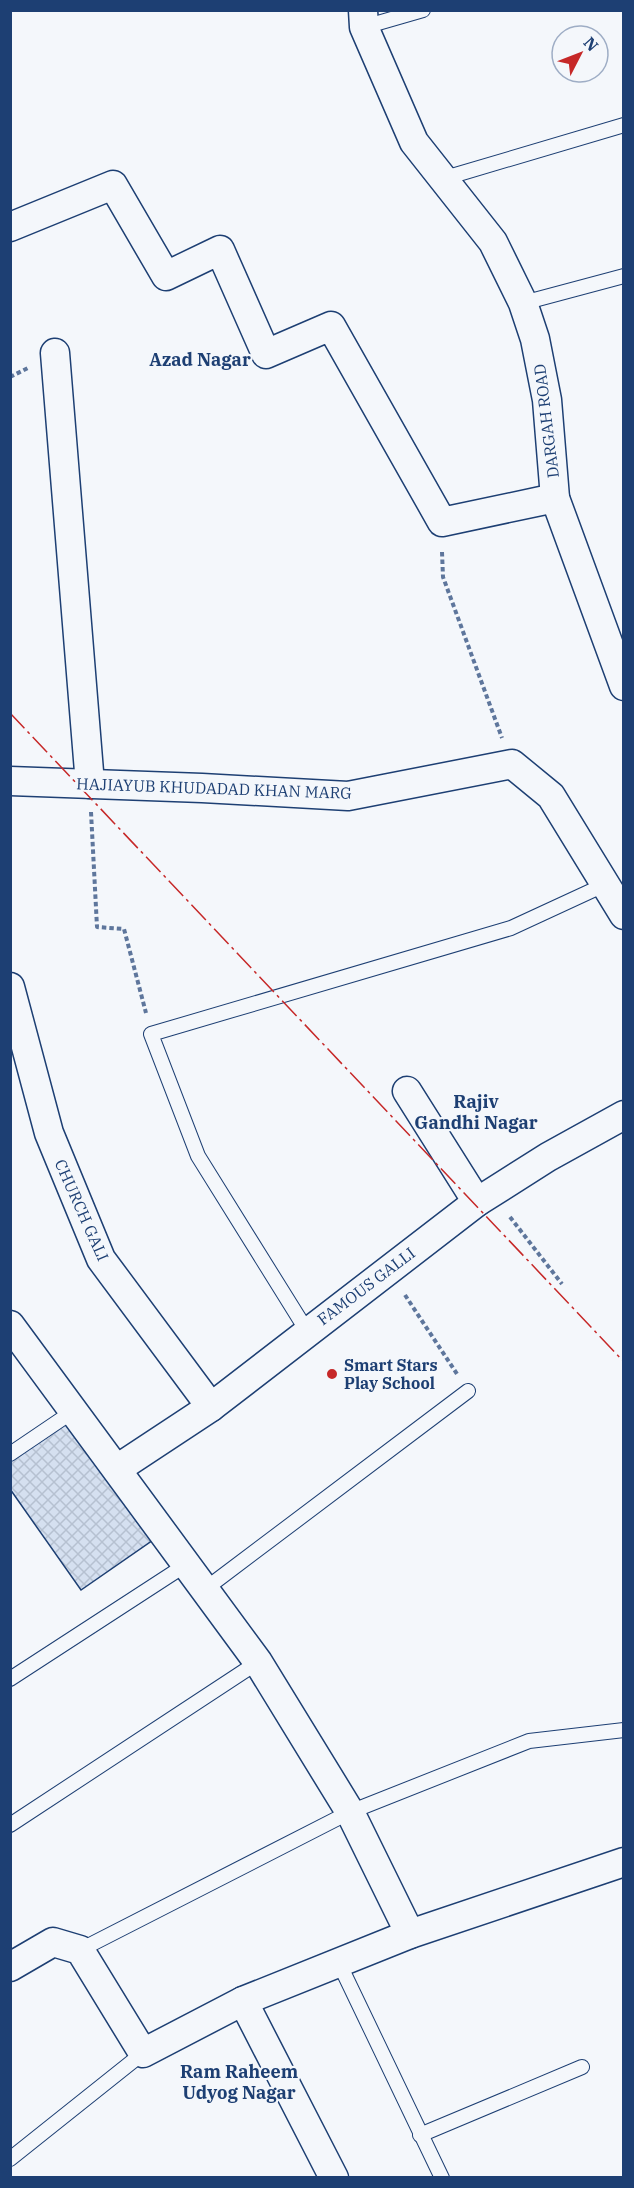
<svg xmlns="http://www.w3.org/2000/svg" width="634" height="2188" font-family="'IBM Plex Serif',serif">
<defs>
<pattern id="building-cross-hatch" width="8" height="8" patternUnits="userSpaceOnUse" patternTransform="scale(1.5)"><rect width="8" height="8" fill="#d5e0f0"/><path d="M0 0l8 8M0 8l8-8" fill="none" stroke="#b6c1d1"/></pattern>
</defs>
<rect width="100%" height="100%" fill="#f4f7fb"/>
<polygon fill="url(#building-cross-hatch)" stroke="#1d3f73" stroke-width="1.5" points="69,1420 153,1540 81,1590 10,1489 10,1461"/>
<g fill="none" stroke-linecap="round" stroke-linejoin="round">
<defs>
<g id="service">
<polyline points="364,27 423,10"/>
<polyline points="445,178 624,125"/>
<polyline points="523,303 624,276"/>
<polyline points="307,1331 198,1156 151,1034 511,928 604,885"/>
<polyline points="10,1454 75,1410"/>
<polyline points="204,1590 468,1391"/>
<polyline points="10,1679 187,1564"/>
<polyline points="10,1825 258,1662"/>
<polyline points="80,1950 350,1812 529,1741 624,1730"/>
<polyline points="339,1963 442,2178"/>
<polyline points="420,2135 582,2067"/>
<polyline points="10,2159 143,2053"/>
</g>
<g id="minor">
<polyline points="363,10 364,27 414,142 493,242 523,303 535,339 547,400 555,498 624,686"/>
<polyline points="10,227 113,185 166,276 220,250 266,354 331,326 442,522 555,498"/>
<polyline points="55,353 90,784"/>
<polyline points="10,781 202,788 348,796 512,764 551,796 624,915"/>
<polyline points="10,987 49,1133 101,1259 211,1407"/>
<polyline points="407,1091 477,1202"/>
<polyline points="10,1325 258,1662 350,1812 410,1934"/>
<polyline points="117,1469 211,1407 477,1202 548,1157 624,1115"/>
<polyline points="10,1967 53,1942 80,1950 143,2053 243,2001 410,1934 624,1862"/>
<polyline points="243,2001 334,2178"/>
</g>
</defs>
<use href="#service" stroke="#1d3f73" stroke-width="16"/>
<use href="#minor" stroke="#1d3f73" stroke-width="31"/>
<g stroke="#5e769c" stroke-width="4" stroke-dasharray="4.5 3" stroke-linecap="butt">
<polyline points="10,377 28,368"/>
<polyline points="442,552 443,577 502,738"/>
<polyline points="91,812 97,927 124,929 146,1013"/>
<polyline points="510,1217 562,1284"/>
<polyline points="405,1295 457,1374"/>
</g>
<use href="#service" stroke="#f4f7fb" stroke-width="14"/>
<use href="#minor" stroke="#f4f7fb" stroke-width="28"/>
<polyline stroke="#c62828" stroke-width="1.5" stroke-dasharray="21 4.5 3 4.5" stroke-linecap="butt" points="10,713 624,1362"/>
</g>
<circle fill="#c62828" stroke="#f4f7fb" stroke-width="2" cx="332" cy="1374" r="6"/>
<g text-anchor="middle" stroke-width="4.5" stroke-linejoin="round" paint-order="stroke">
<g font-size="16" fill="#1d3f73" stroke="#f4f7fb">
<text transform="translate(546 421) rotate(-97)" y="6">DARGAH ROAD</text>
<text transform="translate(214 788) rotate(2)" y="6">HAJIAYUB KHUDADAD KHAN MARG</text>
<text transform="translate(82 1210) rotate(66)" y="6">CHURCH GALI</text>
<text transform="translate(366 1286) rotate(-37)" y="6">FAMOUS GALLI</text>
</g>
<g font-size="16" font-weight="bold" fill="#1d3f73" stroke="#f4f7fb" text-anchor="start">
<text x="344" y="1371">Smart Stars<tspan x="344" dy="18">Play School</tspan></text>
</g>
<g font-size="18" font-weight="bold" fill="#1d3f73" stroke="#f4f7fb">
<text x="200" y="366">Azad Nagar</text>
<text x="476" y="1108">Rajiv<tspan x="476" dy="21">Gandhi Nagar</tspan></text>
<text x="239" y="2078">Ram Raheem<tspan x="239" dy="21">Udyog Nagar</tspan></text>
</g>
</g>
<rect width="634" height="2188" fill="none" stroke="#1d3f73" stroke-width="24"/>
<g transform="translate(580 54) rotate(48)"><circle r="28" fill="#f4f7fb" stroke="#9eadc5" stroke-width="1.5"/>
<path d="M0-4.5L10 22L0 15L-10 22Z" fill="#c62828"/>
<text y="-9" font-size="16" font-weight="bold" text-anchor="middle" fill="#1d3f73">N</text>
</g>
</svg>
